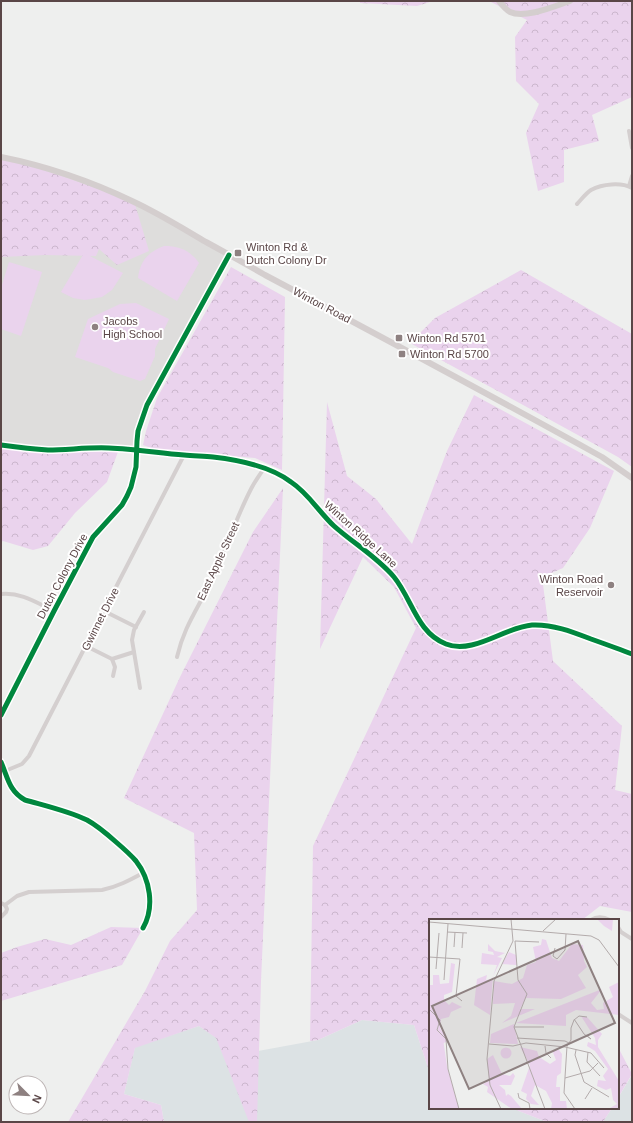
<svg xmlns="http://www.w3.org/2000/svg" width="633" height="1123" font-family="Helvetica,sans-serif">
<defs>
<pattern id="forest-crowns" width="20" height="18" patternUnits="userSpaceOnUse"><rect width="20" height="18" fill="#ead3ed"/><path d="M2 6a3 3 0 1 1 6 0M12 15a3 3 0 1 1 6 0" fill="none" stroke="#cbb6cd"/></pattern>
</defs>
<rect width="100%" height="100%" fill="#eeefee"/>
<g fill="#dce2e4">
<polygon points="362,1020 414,1025 430,1074 430,1108 511,1108 547,1122 164,1122 161,1105 124,1094 135,1047 199,1026 241,1054 318,1040"/>
<polygon points="632,1075 632,1122 603,1122 612,1108 618,1108 618,1098"/>
</g>
<polygon fill="#dedddc" points="1,157 110,190 229,255 142,419 136,451 109,448 52,450 1,445"/>
<g fill="url(#forest-crowns)">
<polygon points="360,1 433,1 417,6 360,3"/>
<polygon points="489,1 632,1 632,97 592,115 599,141 564,150 564,182 538,191 526,133 539,104 516,81 515,37 527,20"/>
<polygon points="1,157 15,160 134,201 149,251 117,265 99,249 96,256 45,255 1,257"/>
<polygon points="231,267 285,297 282,470 255,458 157,450 143,445 146,431 157,398"/>
<polygon points="521,270 632,334 632,467 618,457 410,343 435,318"/>
<polygon points="474,395 614,471 590,528 563,568 542,577 553,661 622,726 615,790 632,794 632,912 600,906 582,920 430,920 430,1074 414,1025 362,1020 318,1040 310,1041 313,846 416,628 394,587 363,557 320,649 327,402 347,476 376,499 412,544 447,451"/>
<polygon points="1,445 42,450 119,449 107,482 75,513 48,546 33,550 3,541 1,542"/>
<polygon points="283,488 261,981 257,1122 249,1122 216,1038 199,1026 135,1048 124,1094 161,1105 164,1122 68,1122 145,991 170,941 197,910 194,833 124,798 180,677 253,532"/>
<polygon points="111,927 143,928 122,965 1,1001 1,953 17,947 45,939 71,945"/>
<polygon points="618,1047 632,1074 618,1098"/>
<polygon points="511,1108 612,1108 603,1122 547,1122"/>
</g>
<g fill="#ead3ed">
<path d="M164 246C179 246 190 250 199 263L177 301 138 278C140 261 148 252 164 246Z"/>
<polygon points="84,253 123,273 112,290 102,297 85,300 73,298 61,292"/>
<polygon points="9,262 42,272 21,336 1,329 1,288"/>
<polygon points="136,303 169,319 155,349 155,356 145,379 140,381 113,372 108,368 75,357 88,319 120,304"/>
</g>
<g fill="none" stroke-linecap="round" stroke-linejoin="round">
<g stroke="#d4cfcf" stroke-width="4">
<polyline points="629,131 632,148"/>
<polyline points="629,186 632,176"/>
<path d="M577 204C581 200 586 193 591 190 602 184 621 182 632 188"/>
<path d="M1 445C16 447 32 449 48 450 68 450 88 447 109 448 134 449 159 453 184 455 194 456 204 456 213 457 239 460 270 466 291 482 308 493 319 512 334 526 353 543 377 557 394 577 412 599 417 633 446 644 473 655 505 627 532 625 553 624 573 632 591 639 605 644 619 649 632 654"/>
<path d="M1 594C21 592 37 603 54 611"/>
<polyline points="104,611 136,627"/>
<polyline points="86,646 112,659 115,667 113,676"/>
<path d="M177 657C184 626 199 607 212 579 226 549 236 518 251 489 255 481 260 475 264 468"/>
<polyline points="112,659 134,652"/>
<polyline points="140,688 132,640 134,630 144,612"/>
<polyline points="1,715 54,611 93,537 122,505 127,496 131,487 136,467 137,441 138,431 147,405 229,255"/>
<path d="M1 762C8 778 9 791 25 800 46 806 68 811 87 820 98 826 107 834 116 842 123 848 130 854 136 861 150 879 155 907 143 928"/>
<polyline points="5,771 22,764 29,756 184,455"/>
<polyline points="1,903 5,905 7,909 6,912 1,917"/>
<path d="M5 905 17 896 29 892 102 890C117 887 130 880 143 873"/>
<path d="M591 920C597 916 604 917 610 920"/>
<polyline points="618,927 621,932 632,939"/>
<polyline points="618,1014 632,1023"/>
</g>
<g stroke="#d4cece" stroke-width="6">
<path d="M499 1C502 5 505 9 510 12 525 19 555 6 570 1"/>
<path d="M1 157C46 166 90 181 132 201 158 213 182 228 206 242 226 253 246 264 265 275 378 335 490 395 602 457L632 478"/>
</g>
<defs>
<g id="cycleway">
<path d="M1 445C16 447 32 449 48 450 68 450 88 447 109 448 134 449 159 453 184 455 194 456 204 456 213 457 239 460 270 466 291 482 308 493 319 512 334 526 353 543 377 557 394 577 412 599 417 633 446 644 473 655 505 627 532 625 553 624 573 632 591 639 605 644 619 649 632 654"/>
<polyline points="1,715 54,611 93,537 122,505 127,496 131,487 136,467 137,441 138,431 147,405 229,255"/>
<path d="M1 762C8 778 9 791 25 800 46 806 68 811 87 820 98 826 107 834 116 842 123 848 130 854 136 861 150 879 155 907 143 928"/>
</g>
</defs>
<use href="#cycleway" stroke="#fff" stroke-width="8"/>
<use href="#cycleway" stroke="#00873e" stroke-width="5"/>
</g>
<g fill="#8e8181" stroke="#fff" stroke-width="1.5">
<rect x="234" y="249" width="8" height="8" rx="2"/>
<circle cx="95" cy="327" r="4"/>
<rect x="395" y="334" width="8" height="8" rx="2"/>
<rect x="398" y="350" width="8" height="8" rx="2"/>
<circle cx="611" cy="585" r="4"/>
</g>
<g text-anchor="middle" stroke-width="4" stroke-linejoin="round" paint-order="stroke">
<g font-size="11" fill="#5a4647" stroke="#fff" text-anchor="start">
<text x="246" y="251">Winton Rd &amp;<tspan x="246" dy="13">Dutch Colony Dr</tspan></text>
<text x="103" y="325">Jacobs<tspan x="103" dy="13">High School</tspan></text>
<text x="407" y="342">Winton Rd 5701</text>
<text x="410" y="358">Winton Rd 5700</text>
<text x="603" y="583" text-anchor="end">Winton Road<tspan x="603" dy="13">Reservoir</tspan></text>
</g>
<g font-size="11" fill="#5a4647" stroke="#fff">
<text transform="translate(322 305) rotate(28)" y="4">Winton Road</text>
<text transform="translate(361 534) rotate(42)" y="4">Winton Ridge Lane</text>
<text transform="translate(218 561) rotate(-65)" y="4">East Apple Street</text>
<text transform="translate(62 576) rotate(-62)" y="4">Dutch Colony Drive</text>
<text transform="translate(100 619) rotate(-63)" y="4">Gwinnet Drive</text>
</g>
</g>
<g transform="translate(429 919)">
<rect width="190" height="190" fill="#eeefee"/>
<path d="M168 0H184L183 12 175 7ZM113 20 117 21 123 39 130 42 143 25 154 26 155 42 158 48 149 56 157 69 132 80 97 79 91 90H106L73 104 82 97 86 84 64 85 65 62 83 65 94 59 98 46 107 43 104 28 112 26ZM59 25 66 32 76 34 68 38 73 39 64 57 61 96 45 86 48 60 58 56 57 61 63 60 68 46 52 45 53 34 65 36 64 33 59 32ZM80 33 87 36 88 46 73 45ZM22 44 26 45 23 73 15 76V81L20 86 23 83 33 88 22 93 20 98 12 100 11 109 19 122 0 131V66H4V56H10L11 65 20 64ZM190 63V96L147 91 137 96V107L87 104 173 70 162 84 168 91 175 90 174 84 184 78 180 68ZM152 97 158 98 173 115 169 121V128L190 162V190L181 189 188 185 184 181 182 169 177 171 168 167 169 161 177 162 174 157 179 150 166 132 158 127 159 123 167 126 166 119ZM85 105 89 125 61 124 62 115ZM91 128 108 132 110 138 121 145 127 141 123 131H130L133 135 132 154 128 157 127 168H131V182H137L138 190H122L123 184 117 172 106 166 102 177 110 186 102 185 97 180 98 175 92 172 101 146ZM64 136 73 155 81 157 84 154 86 157 82 166H70L76 171 77 177 79 175 82 177 93 190H83L58 173 59 168 54 165 60 162 58 140Z" fill="#ead3ed"/>
<path d="M0 93 7 98V110L14 120 18 147 30 190H0Z" fill="#ead3ed"/>
<path d="M71.5 134a5.5 5.5 0 1 1 11 0a5.5 5.5 0 1 1-11 0Z" fill="#ead3ed"/>
<path fill="none" stroke="#b3abab" stroke-width="1" d="M0 3 162 17 170 21 190 48M114 12 127 0M18 13 38 14M86 22 89 61 98 75 85 108 116 190M86 22 110 23M0 24V39M25 28 26 13M33 29 34 14M126 29 124 37 128 40 136 31 137 15M0 38 31 40 27 77 33 82M7 50 10 14M15 61 19 5M0 90 11 101 8 111 17 120 19 150 30 190M145 100 155 115 162 120 157 116M85 108H115M88 119 136 122 140 124M60 125 84 127 97 124 136 128 162 134 175 149M116 127 117 134 122 139M147 131 146 136 155 163 180 178M159 133 158 143 171 157M136 159 161 152 169 144M89 174 90 179 100 184 101 190M156 180 163 169M72 190 61 166 58 140 65 62 84 22 82 0M146 190 135 174 138 127 142 121V109L145 101 150 97 158 98"/>
<path fill="#8e8181" fill-opacity="0.15" stroke="#8e8181" stroke-width="2" d="M149 22 186 104 40 170 3 87Z"/>
<rect width="190" height="190" fill="none" stroke="#5a4647" stroke-width="2"/>
</g>
<rect width="633" height="1123" fill="none" stroke="#5a4647" stroke-width="4"/>
<g transform="translate(28 1095) rotate(114)"><circle r="19" fill="#ffffff" stroke="#bdb5b5"/>
<path d="M0-3L7 15L0 10L-7 15Z" fill="#8e8181"/>
<text y="-6" font-size="11" font-weight="bold" text-anchor="middle" fill="#5a4647">N</text>
</g>
</svg>
